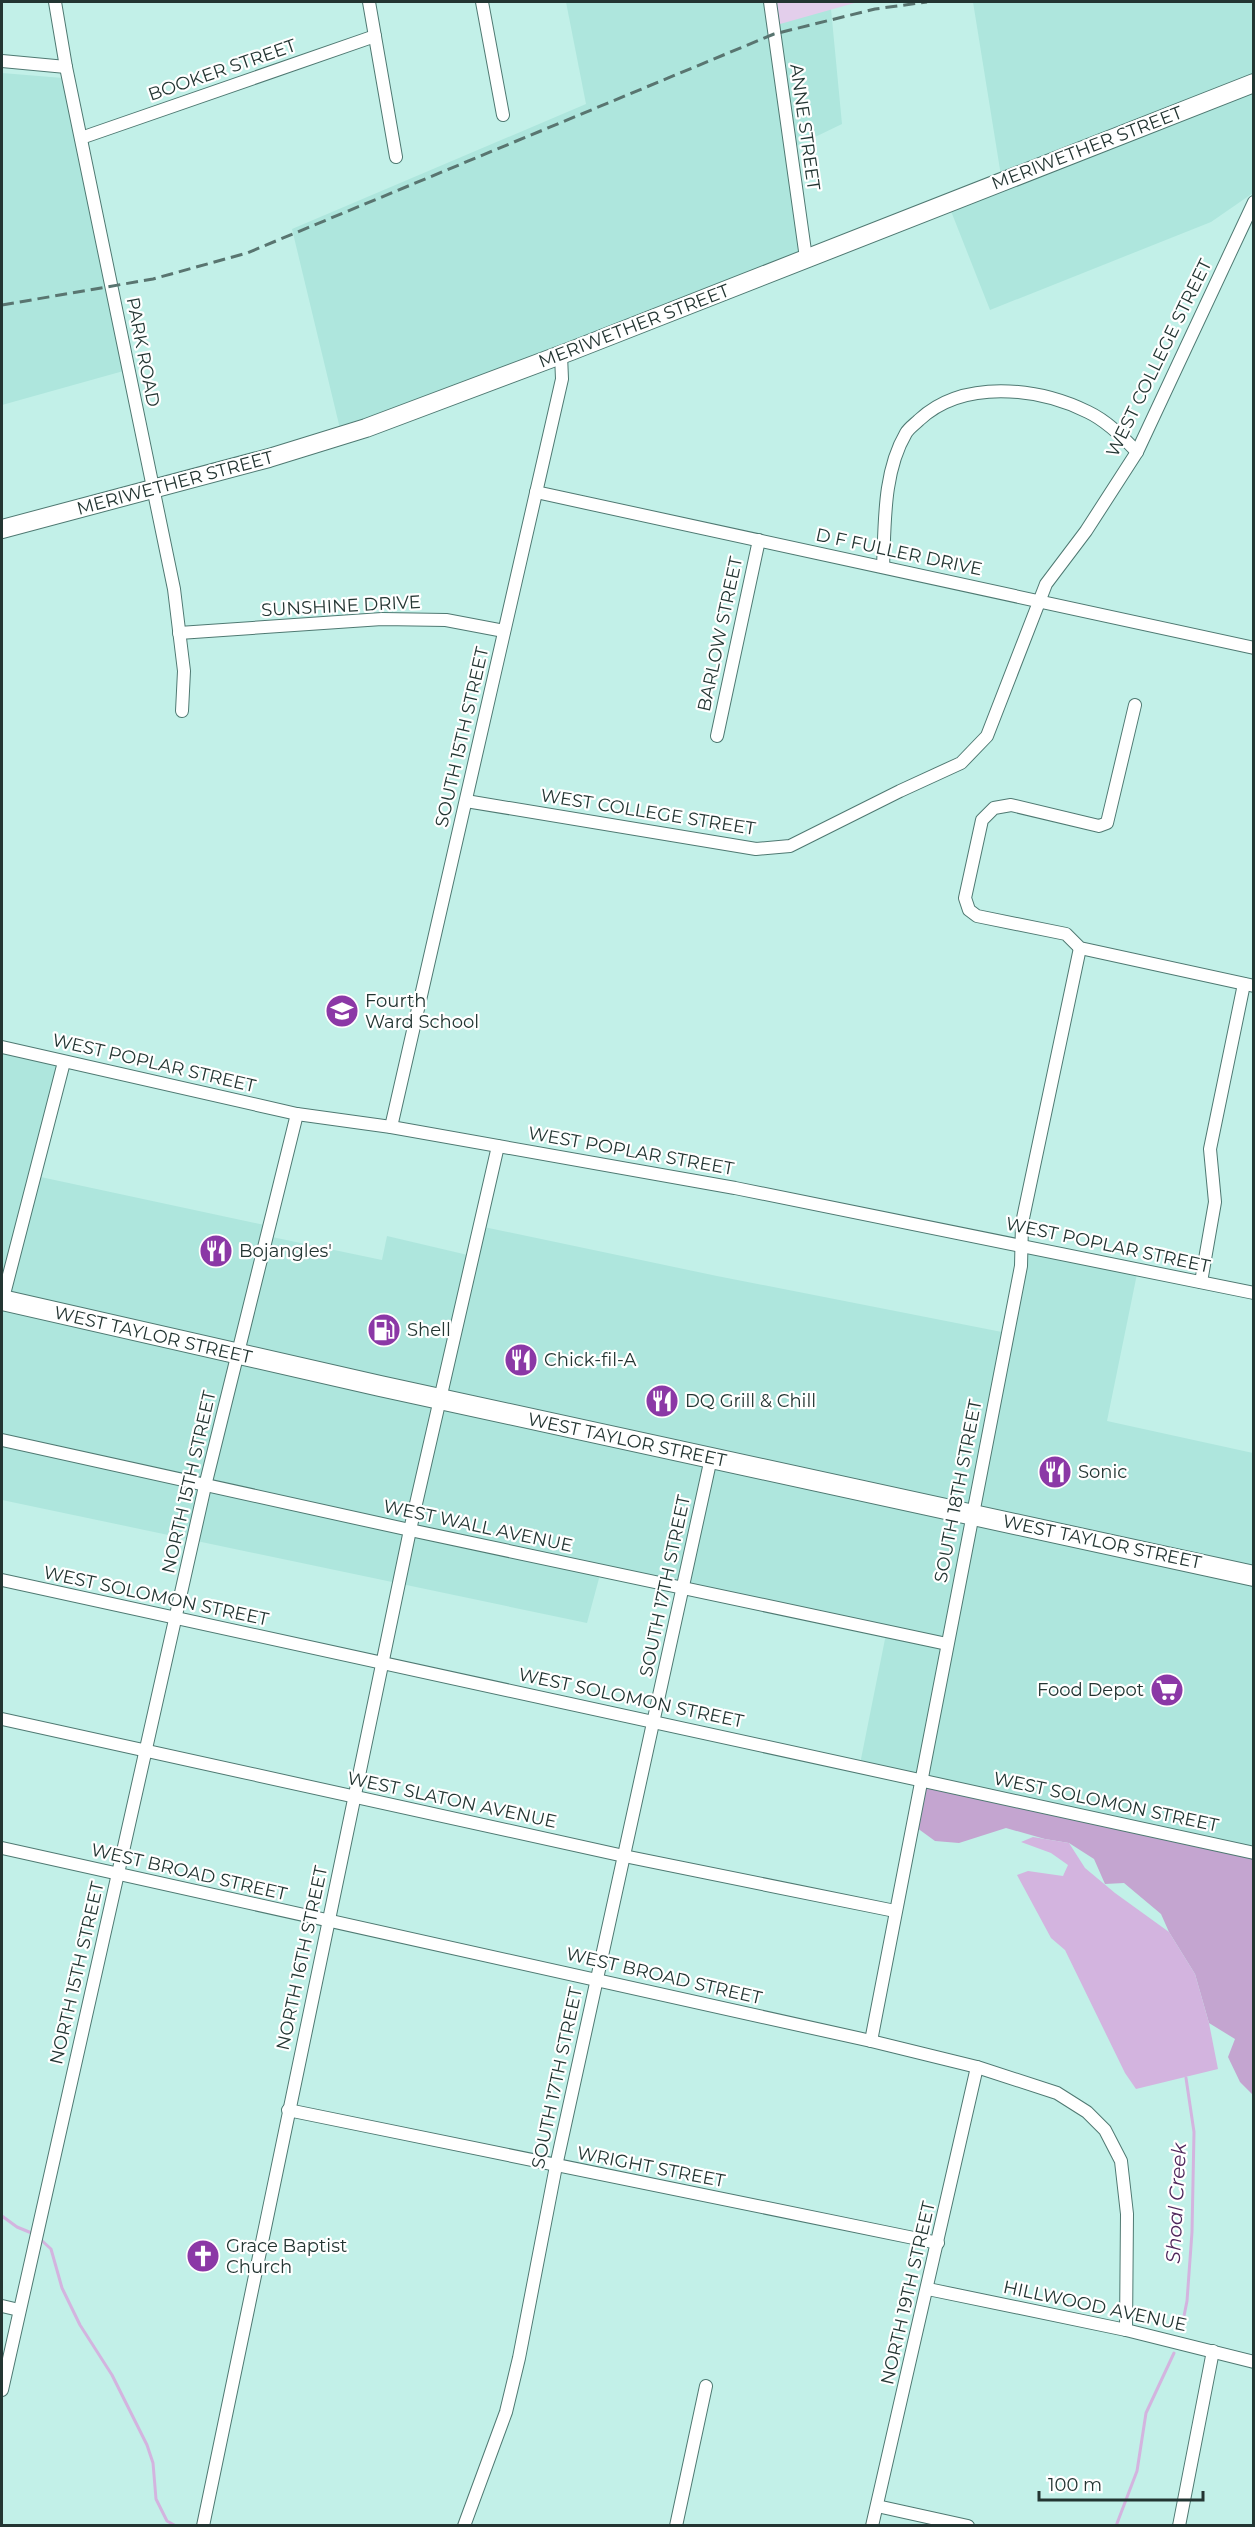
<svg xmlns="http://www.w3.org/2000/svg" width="1255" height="2527" font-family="Montserrat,sans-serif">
<rect width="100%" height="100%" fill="#c2f0e8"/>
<g fill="#aee6dd">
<polygon points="566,2 771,2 773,25 831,9 842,124 788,150 802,255 342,437 292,229 586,104"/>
<polygon points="973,2 1253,2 1253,193 1211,222 990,310 949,206 1002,182"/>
<polygon points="2,73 63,78 127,370 2,405"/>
<polygon points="2,1050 62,1066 36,1176 274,1227 272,1237 382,1260 387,1236 472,1256 479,1226 717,1276 1007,1333 1026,1245 1138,1269 1107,1421 1253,1453 1253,1847 860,1764 886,1634 601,1571 587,1623 2,1500"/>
</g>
<polygon fill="#e3ceeb" points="771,2 858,2 773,26"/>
<polygon fill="#c4a5d0" points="921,1780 1253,1853 1253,2095 1240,2082 1228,2057 1235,2039 1209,2023 1195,1974 1169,1932 1161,1914 1124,1883 1105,1884 1094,1859 1069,1843 1045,1839 1006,1828 959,1843 935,1841 913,1825"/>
<polygon fill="#d3b4df" points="1033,1837 1069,1843 1085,1868 1115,1893 1169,1932 1195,1974 1209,2023 1218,2069 1136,2089 1125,2073 1065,1950 1051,1938 1017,1875 1028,1871 1063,1876 1068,1865 1051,1853 1021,1842"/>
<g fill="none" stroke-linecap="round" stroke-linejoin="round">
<g stroke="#d3b4df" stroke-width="3">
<polyline points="2,2216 17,2227 34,2234"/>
<polyline points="39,2238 51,2249 62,2288 80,2325 112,2375 147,2445 153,2463 156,2499 167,2521 176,2526"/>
<polyline points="1181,2331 1187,2301 1192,2232 1194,2132 1186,2078"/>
<polyline points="1116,2526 1137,2471 1146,2413 1174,2353"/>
</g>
<defs>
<g id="street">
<polyline points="55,2 66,67 174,589 184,671 182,711"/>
<polyline points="369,2 396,157"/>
<polyline points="482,2 503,115"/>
<polyline points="770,2 806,258"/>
<polyline points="2,61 66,67"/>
<polyline points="81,138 375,36"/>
<polyline points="536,492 1254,648"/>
<path d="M883 567C885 523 883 472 906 433 909 428 915 424 919 420 963 379 1037 387 1088 412 1107 421 1123 437 1137 452"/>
<polyline points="179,633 382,619 446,620 504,631"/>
<polyline points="1135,705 1107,823 1099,826 1011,805 994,808 982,820 965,898 969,910 977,916 1066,934 1080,948 1254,986"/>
<polyline points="717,736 759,540"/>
<polyline points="466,801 756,849 790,846 900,791 961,763 987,736 1046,584 1086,531 1137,452 1254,202"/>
<polyline points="2,1047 297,1114 391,1127 735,1188 1254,1293"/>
<polyline points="391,1127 562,379 561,355"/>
<polyline points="1201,1282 1215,1202 1210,1149 1244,984"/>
<polyline points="2,1302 64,1062"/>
<polyline points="2,1440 410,1530 947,1644"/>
<polyline points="2,1580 1254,1853"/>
<polyline points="2,1719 624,1856 895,1911"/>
<polyline points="2,1848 871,2041 977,2067 1057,2093 1087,2112 1105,2130 1121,2161 1127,2214 1126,2330"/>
<polyline points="871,2041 1021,1266 1022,1223 1080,948"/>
<polyline points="288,2110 938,2243"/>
<polyline points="928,2289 1126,2330 1254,2362"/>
<polyline points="2,2306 19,2310"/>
<polyline points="2,2390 205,1486 297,1114"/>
<polyline points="877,2506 968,2526"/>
<polyline points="203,2526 410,1530 498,1146"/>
<polyline points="464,2526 506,2412 519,2358 556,2166 711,1458"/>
<polyline points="676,2526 706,2386"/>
<polyline points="872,2526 977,2067"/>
<polyline points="1179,2526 1213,2351"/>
</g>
<polyline id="secondary" points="2,529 269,458 366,428 571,351 1254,83"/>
<polyline id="primary" points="2,1300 380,1386 1254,1576"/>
</defs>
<use href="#street" stroke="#4f7972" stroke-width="14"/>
<use href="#secondary" stroke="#4f7972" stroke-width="20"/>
<use href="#primary" stroke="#4f7972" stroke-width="22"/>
<use href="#street" stroke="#fff" stroke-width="12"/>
<use href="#secondary" stroke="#fff" stroke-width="18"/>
<use href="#primary" stroke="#fff" stroke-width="20"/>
<polyline stroke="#597570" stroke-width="3" stroke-dasharray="12 6" stroke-linecap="butt" points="2,305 153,279 247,253 774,34 875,9 927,2"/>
</g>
<defs>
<symbol id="school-disc" viewBox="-11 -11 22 22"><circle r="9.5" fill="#8b38a6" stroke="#fff"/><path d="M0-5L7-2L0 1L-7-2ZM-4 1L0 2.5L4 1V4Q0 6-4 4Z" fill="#fff"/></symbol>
<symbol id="restaurant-disc" viewBox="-11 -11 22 22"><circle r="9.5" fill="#8b38a6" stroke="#fff"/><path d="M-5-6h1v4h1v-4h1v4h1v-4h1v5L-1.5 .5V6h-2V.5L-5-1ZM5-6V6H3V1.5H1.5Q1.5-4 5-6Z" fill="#fff"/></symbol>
<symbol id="fuel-disc" viewBox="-11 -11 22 22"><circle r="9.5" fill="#8b38a6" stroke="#fff"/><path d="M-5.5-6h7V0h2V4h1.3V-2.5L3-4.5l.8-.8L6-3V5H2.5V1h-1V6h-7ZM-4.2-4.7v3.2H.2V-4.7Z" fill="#fff"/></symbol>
<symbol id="supermarket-disc" viewBox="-11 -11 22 22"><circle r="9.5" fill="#8b38a6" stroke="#fff"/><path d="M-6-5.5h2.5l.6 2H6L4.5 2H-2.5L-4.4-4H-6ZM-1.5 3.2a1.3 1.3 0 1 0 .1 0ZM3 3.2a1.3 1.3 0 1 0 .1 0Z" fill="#fff"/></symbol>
<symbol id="church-disc" viewBox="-11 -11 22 22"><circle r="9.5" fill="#8b38a6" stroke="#fff"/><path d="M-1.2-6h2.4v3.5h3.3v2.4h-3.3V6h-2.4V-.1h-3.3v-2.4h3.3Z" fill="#fff"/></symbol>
</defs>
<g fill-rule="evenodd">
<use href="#school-disc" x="323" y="992" width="38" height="38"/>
<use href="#restaurant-disc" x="197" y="1232" width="38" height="38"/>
<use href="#fuel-disc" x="365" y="1311" width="38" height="38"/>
<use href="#restaurant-disc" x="502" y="1341" width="38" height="38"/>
<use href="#restaurant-disc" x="643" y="1382" width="38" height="38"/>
<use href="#restaurant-disc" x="1036" y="1453" width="38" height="38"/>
<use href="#supermarket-disc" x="1148" y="1671" width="38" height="38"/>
<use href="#church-disc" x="184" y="2237" width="38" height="38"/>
</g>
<g text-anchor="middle" stroke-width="4.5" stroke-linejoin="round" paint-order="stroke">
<g font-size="18" fill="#233532" stroke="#fff">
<text transform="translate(222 70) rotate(-19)" y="6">BOOKER STREET</text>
<text transform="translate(805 127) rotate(82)" y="6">ANNE STREET</text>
<text transform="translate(1087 148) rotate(-21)" y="6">MERIWETHER STREET</text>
<text transform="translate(634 326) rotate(-21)" y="6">MERIWETHER STREET</text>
<text transform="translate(143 352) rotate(79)" y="6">PARK ROAD</text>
<text transform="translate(1159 358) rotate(-64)" y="6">WEST COLLEGE STREET</text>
<text transform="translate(175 483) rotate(-15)" y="6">MERIWETHER STREET</text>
<text transform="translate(899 552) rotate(12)" y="6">D F FULLER DRIVE</text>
<text transform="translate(341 606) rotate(-3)" y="6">SUNSHINE DRIVE</text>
<text transform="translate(720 634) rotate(-78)" y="6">BARLOW STREET</text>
<text transform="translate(462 737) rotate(-77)" y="6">SOUTH 15TH STREET</text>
<text transform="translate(648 812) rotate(9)" y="6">WEST COLLEGE STREET</text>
<text transform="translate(154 1063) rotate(13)" y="6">WEST POPLAR STREET</text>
<text transform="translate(631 1151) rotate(10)" y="6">WEST POPLAR STREET</text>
<text transform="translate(1108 1245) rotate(12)" y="6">WEST POPLAR STREET</text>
<text transform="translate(153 1335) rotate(13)" y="6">WEST TAYLOR STREET</text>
<text transform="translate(627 1440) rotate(12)" y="6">WEST TAYLOR STREET</text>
<text transform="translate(189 1482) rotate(-77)" y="6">NORTH 15TH STREET</text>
<text transform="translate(958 1491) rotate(-79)" y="6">SOUTH 18TH STREET</text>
<text transform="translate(478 1526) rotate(12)" y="6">WEST WALL AVENUE</text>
<text transform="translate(1102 1542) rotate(12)" y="6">WEST TAYLOR STREET</text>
<text transform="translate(665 1586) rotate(-78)" y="6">SOUTH 17TH STREET</text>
<text transform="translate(156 1596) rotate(12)" y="6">WEST SOLOMON STREET</text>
<text transform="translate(631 1698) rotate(12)" y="6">WEST SOLOMON STREET</text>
<text transform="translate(452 1800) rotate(12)" y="6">WEST SLATON AVENUE</text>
<text transform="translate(1106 1802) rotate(12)" y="6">WEST SOLOMON STREET</text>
<text transform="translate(189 1872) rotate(13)" y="6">WEST BROAD STREET</text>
<text transform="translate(302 1958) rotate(-78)" y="6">NORTH 16TH STREET</text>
<text transform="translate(77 1973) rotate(-77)" y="6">NORTH 15TH STREET</text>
<text transform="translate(664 1976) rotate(13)" y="6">WEST BROAD STREET</text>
<text transform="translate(557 2078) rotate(-78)" y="6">SOUTH 17TH STREET</text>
<text transform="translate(651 2167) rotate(11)" y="6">WRIGHT STREET</text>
<text transform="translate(908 2293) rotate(-77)" y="6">NORTH 19TH STREET</text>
<text transform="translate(1095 2306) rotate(12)" y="6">HILLWOOD AVENUE</text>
</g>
<g font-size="18" fill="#233532" stroke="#fff" text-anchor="start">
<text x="365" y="1007">Fourth<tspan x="365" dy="21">Ward School</tspan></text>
<text x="239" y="1257">Bojangles'</text>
<text x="407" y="1336">Shell</text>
<text x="544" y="1366">Chick-fil-A</text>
<text x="685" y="1407">DQ Grill &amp; Chill</text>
<text x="1078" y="1478">Sonic</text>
<text x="1144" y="1696" text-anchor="end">Food Depot</text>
<text x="226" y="2252">Grace Baptist<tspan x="226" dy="21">Church</tspan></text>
</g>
<g font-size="20" font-style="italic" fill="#4f275c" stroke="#fff">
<text transform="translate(1176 2203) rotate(-87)" y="7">Shoal Creek</text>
</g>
</g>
<rect width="1255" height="2527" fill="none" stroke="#233532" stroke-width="6"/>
<path d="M1039 2491v9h164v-9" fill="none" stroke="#233532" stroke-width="3"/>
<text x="1048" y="2491" font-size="18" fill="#233532" stroke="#ffffff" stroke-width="4.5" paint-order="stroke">100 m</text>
</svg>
